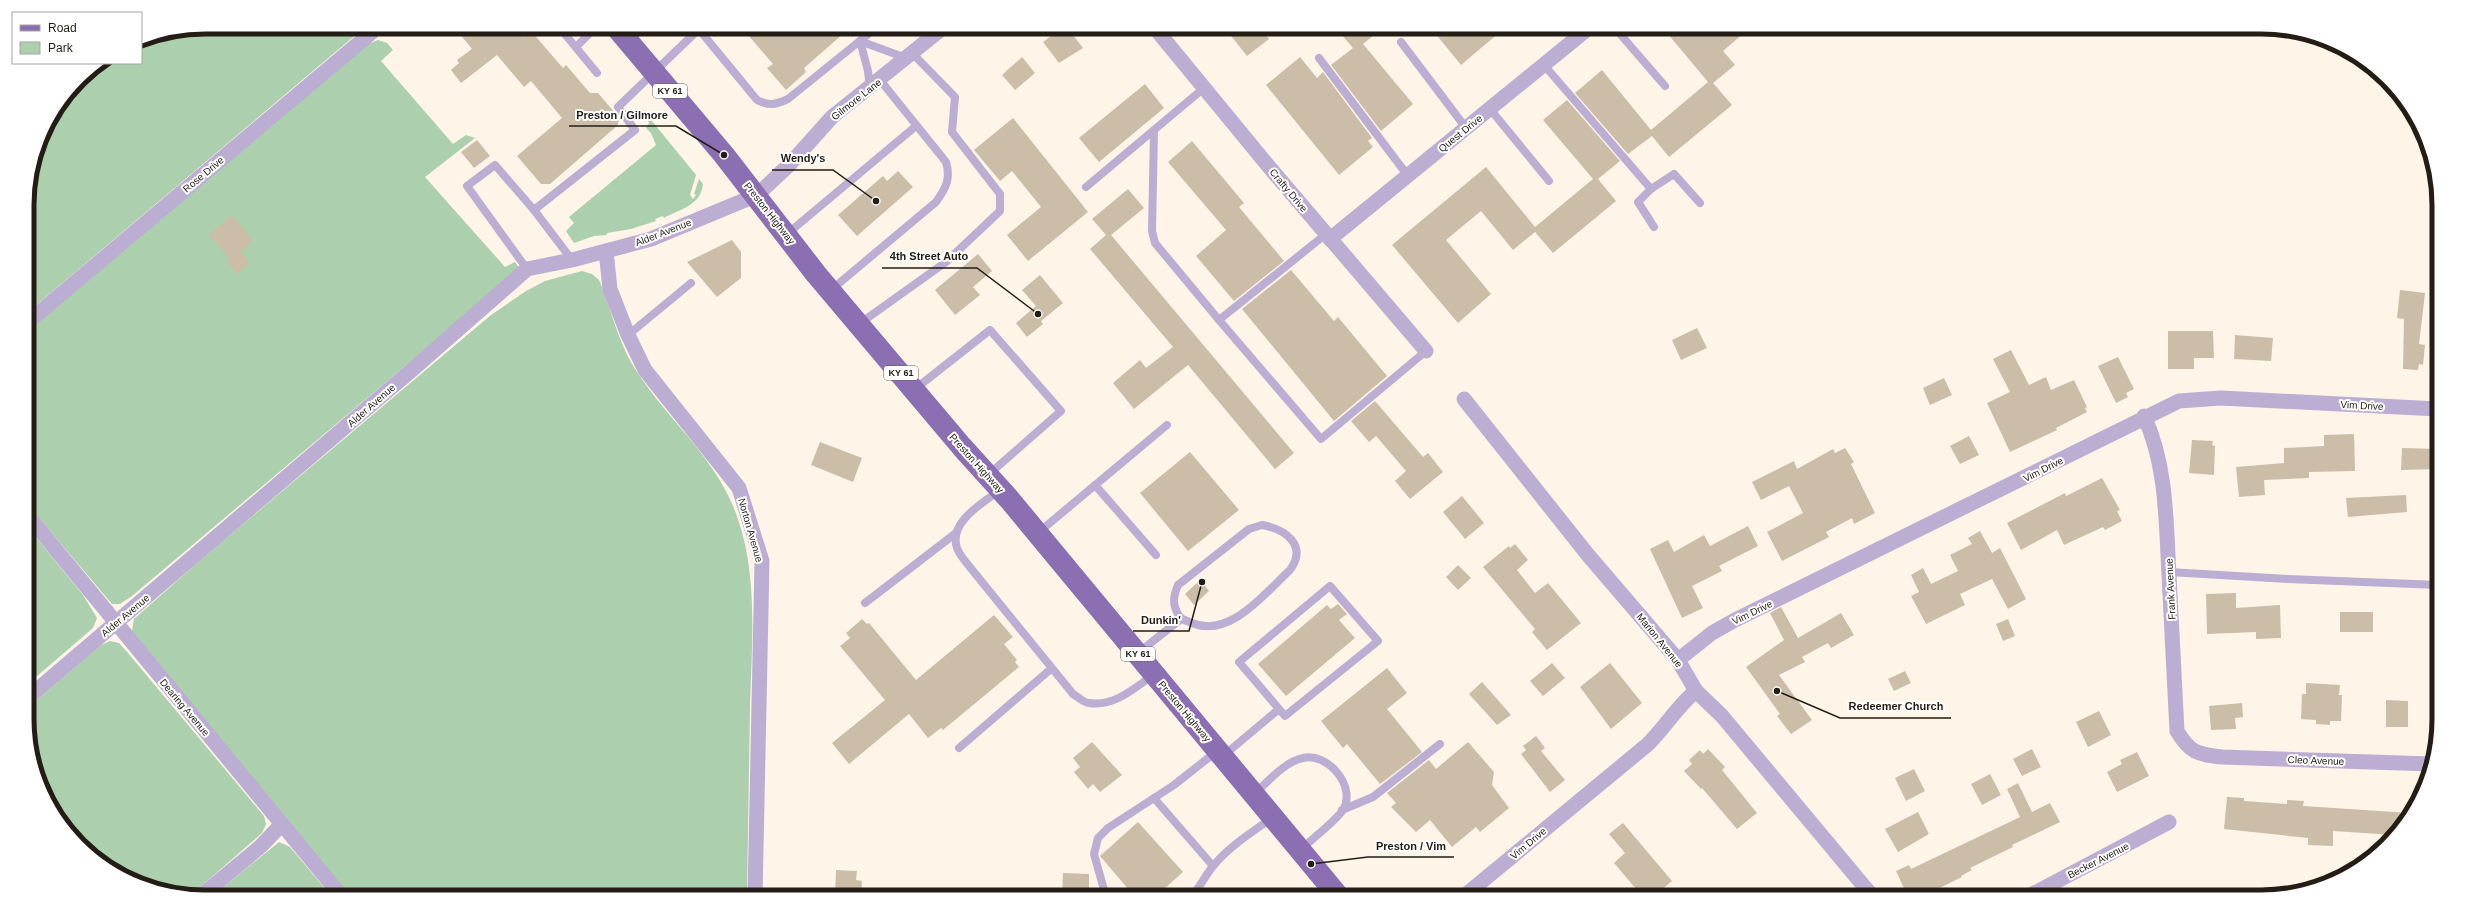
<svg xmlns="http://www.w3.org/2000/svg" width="2466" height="924" font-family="Arial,sans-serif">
<rect width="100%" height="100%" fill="#fef4e8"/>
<g fill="#accfae">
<polygon points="205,27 365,27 28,312 27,193 45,126 88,71 101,63 141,63 141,40"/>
<polygon points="378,40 387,43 393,50 381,61 453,144 466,135 475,138 425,177 505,267 515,262 520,269 132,596 120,604 112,604 29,506 28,330 364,46"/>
<path d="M643 110 696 175 690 195 693 199 696 195 694 194 699 179 703 184C701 205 681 209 664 218L663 216 655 219 656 221 631 229 607 233V235L594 236 574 243 566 231 574 223 569 217 656 145 651 133 646 128 649 123Z"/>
<path d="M582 271 592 274 599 280C612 311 618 343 637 372 666 417 712 455 733 506 759 568 752 639 750 705 749 769 748 833 747 897H350L132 631 134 619 203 558 491 315 526 291 545 281Z"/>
<polygon points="29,529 83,595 97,618 93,628 30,682"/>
<polygon points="110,641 119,643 128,653 264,816 266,824 262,833 191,895 148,888 106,867 71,836 45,797 30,753 30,706 101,645"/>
<polygon points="279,842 290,847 332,897 211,897"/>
</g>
<g fill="#ccbda8">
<polygon points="454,27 516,27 524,37 531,31 563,68 566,65 590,93 598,93 619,118 618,125 550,184 541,184 517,156 562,118 531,81 524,87 497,55 461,83 451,70 459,63 457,60 472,49"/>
<polygon points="741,27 851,27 804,68 806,72 786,90 767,68 773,64"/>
<polygon points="1045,27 1067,27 1083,48 1059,63 1043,42 1051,36"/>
<polygon points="1224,27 1259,27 1269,39 1247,56"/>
<polygon points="1335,27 1384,27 1363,44 1413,104 1381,131 1331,65 1353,48"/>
<polygon points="1430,27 1506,27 1461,65"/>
<polygon points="1662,27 1751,27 1723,51 1735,65 1713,83 1732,105 1669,157 1652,136 1628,154 1575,93 1602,70 1651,130 1708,82"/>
<polygon points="1022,57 1035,73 1015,90 1002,75"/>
<polygon points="1300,57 1317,78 1323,72 1372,138 1368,141 1373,147 1339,175 1266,85"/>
<polygon points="1145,84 1164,108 1099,162 1079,138"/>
<polygon points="1567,100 1620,161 1598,179 1616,201 1553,253 1535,232 1513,250 1481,211 1446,240 1491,294 1458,323 1392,245 1486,167 1535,227 1593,179 1543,120"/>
<polygon points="1013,118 1088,212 1028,261 1007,235 1041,207 1012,171 1000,181 974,150"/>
<polygon points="477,140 490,156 474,168 461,152"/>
<polygon points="1192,141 1244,203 1239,207 1284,261 1234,301 1196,256 1226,230 1168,162"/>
<polygon points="898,171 913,187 857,236 838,215 883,176 887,181"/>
<polygon points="1128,189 1144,208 1111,235 1294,453 1275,469 1188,365 1134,409 1113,383 1140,360 1146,368 1173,347 1090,249 1106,235 1092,219"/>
<polygon points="232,215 253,240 241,252 249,262 238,274 226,262 230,259 209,235"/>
<polygon points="732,240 741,252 741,278 717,297 687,262"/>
<polygon points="978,254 992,271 973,287 980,295 955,315 935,290"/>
<polygon points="1291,270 1334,321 1338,317 1387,376 1334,421 1242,309"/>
<polygon points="1040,275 1063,303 1041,321 1043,324 1027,337 1016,323 1036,306 1022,290"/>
<polygon points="2400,290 2425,293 2419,344 2425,345 2423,365 2419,364 2418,370 2403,369 2404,319 2397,318"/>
<polygon points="1697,328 1707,348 1681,360 1672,340"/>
<polygon points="2168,331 2213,331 2214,358 2194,358 2194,369 2168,369"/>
<polygon points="2235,335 2273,338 2271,361 2234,359"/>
<polygon points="2011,350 2029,385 2046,377 2051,390 2074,380 2087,407 2085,408 2087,412 2056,428 2057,430 2010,452 1987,403 2010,392 1993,359"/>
<polygon points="2118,357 2134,389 2126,393 2128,397 2116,403 2098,366"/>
<polygon points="1944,378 1952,395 1930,405 1923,388"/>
<polygon points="1375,401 1423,457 1428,453 1443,472 1410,499 1395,481 1406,471 1376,436 1369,442 1351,421"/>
<polygon points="2354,434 2355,471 2309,472 2309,478 2264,480 2265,495 2239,497 2236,467 2284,463 2284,448 2324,446 2324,435"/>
<polygon points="1969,436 1979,455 1960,464 1950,446"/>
<polygon points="2192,440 2213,441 2212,445 2215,446 2214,475 2189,473"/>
<polygon points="820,442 862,458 853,482 811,465"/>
<polygon points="1845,448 1854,462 1851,464 1875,513 1854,524 1852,518 1826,532 1829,537 1782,561 1767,532 1803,513 1789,486 1761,500 1752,482 1794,461 1797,469 1833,449 1835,453"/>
<polygon points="2402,448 2438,449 2438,469 2401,470"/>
<polygon points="1190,452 1239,510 1188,551 1140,493"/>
<polygon points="2102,478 2120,510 2117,511 2122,521 2105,530 2103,527 2064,545 2057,530 2021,550 2007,523 2065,493 2066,496"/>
<polygon points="2406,495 2407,512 2348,517 2346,498"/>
<polygon points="1462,496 1484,523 1465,539 1443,512"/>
<polygon points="1748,526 1758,546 1719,566 1722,571 1692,586 1703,608 1682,618 1650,549 1668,540 1674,552 1704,535 1710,546"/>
<polygon points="1980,531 1992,553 2000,548 2026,599 2008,609 1992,579 1960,594 1965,605 1926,624 1911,596 1919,592 1911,575 1923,568 1931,584 1958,571 1950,555 1972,544 1968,538"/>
<polygon points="1515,544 1528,560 1517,570 1535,593 1548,583 1581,623 1547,650 1532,632 1535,629 1483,567 1509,546 1510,548"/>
<polygon points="1458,565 1471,578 1458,590 1446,577"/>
<polygon points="1200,580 1209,591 1194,605 1185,594"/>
<polygon points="2236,593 2236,608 2280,605 2281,638 2256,639 2256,632 2207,634 2206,594"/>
<polygon points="1338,604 1347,614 1339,620 1355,638 1286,696 1258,664 1327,605 1331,609"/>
<polygon points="1781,607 1798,638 1841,613 1854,635 1831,648 1828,643 1802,657 1805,662 1779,675 1812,720 1791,734 1777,716 1780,714 1746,667 1784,640 1770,613"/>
<rect x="2340" y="612" width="33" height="20"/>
<polygon points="994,615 1013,637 1004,644 1017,660 1015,662 1019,667 943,730 941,728 928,738 909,714 849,764 832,743 885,700 840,646 850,638 846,633 862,619 867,624 869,623 916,680"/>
<polygon points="2008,619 2015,636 2003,641 1996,624"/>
<polygon points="1552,663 1565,678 1543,696 1530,681"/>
<polygon points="1610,663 1642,703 1611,729 1580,687"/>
<polygon points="1387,668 1407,693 1387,709 1422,752 1380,784 1347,744 1343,748 1321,721"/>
<polygon points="1905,671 1911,683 1894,691 1888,679"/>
<polygon points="1482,682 1511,715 1497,725 1469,694"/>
<polygon points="2306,683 2340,685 2339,695 2342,695 2341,721 2330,721 2330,725 2316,724 2316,720 2301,719 2302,694 2306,694"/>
<polygon points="2386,700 2408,701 2408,727 2386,727"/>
<polygon points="2242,703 2243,717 2235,718 2236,729 2211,730 2209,706"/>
<polygon points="2099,711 2111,735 2088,747 2076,722"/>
<polygon points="1536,736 1545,748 1541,751 1565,780 1550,792 1521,754 1526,750 1523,746"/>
<polygon points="1092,742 1122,775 1100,792 1093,784 1088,789 1074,772 1080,767 1073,758"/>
<polygon points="1468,742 1494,772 1492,785 1509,808 1480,832 1476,827 1452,847 1430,820 1416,832 1391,807 1396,803 1387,793 1429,760 1436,769"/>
<polygon points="1708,749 1725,767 1722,770 1757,813 1737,829 1702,788 1701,789 1684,771 1692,764 1689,760 1700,750 1703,754"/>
<polygon points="2032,749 2041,767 2022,776 2013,759"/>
<polygon points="2137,752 2149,776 2117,792 2107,772 2122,764 2120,760"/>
<polygon points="1914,769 1925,791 1906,801 1895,778"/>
<polygon points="1990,774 2001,795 1982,805 1971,784"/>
<polygon points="2018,783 2032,812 2050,803 2060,822 2012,845 2013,847 1970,868 1972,870 1961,876 1962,877 1921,897 1908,897 1896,871 1909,865 1911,869 2020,817 2007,789"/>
<polygon points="2227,797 2244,798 2244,801 2287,804 2287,800 2304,801 2303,806 2410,813 2402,827 2395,835 2333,831 2333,846 2308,845 2308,838 2224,829"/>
<polygon points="1918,812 1929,834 1898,852 1885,829"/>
<polygon points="1138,822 1183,872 1155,897 1135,897 1100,856"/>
<polygon points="1623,823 1672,881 1653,897 1643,897 1614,863 1625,853 1609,834"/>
<polygon points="836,870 857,871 856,880 862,881 861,897 835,897"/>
<polygon points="1063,873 1089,874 1089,897 1062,897"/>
</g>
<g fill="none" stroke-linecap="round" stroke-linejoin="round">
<g stroke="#bcadd3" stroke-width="8">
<polyline points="559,27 597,73"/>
<path d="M697 27 757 100C769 106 775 105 788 99L877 27"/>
<polyline points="1568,27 1577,37"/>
<polyline points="1614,27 1665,86"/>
<polyline points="629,40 645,27"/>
<polyline points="860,41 906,58"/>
<polyline points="860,41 868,71 870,89"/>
<polyline points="1401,42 1466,128"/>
<polyline points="576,47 596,27"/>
<polyline points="1319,58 1408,176"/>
<polyline points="1544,65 1651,189 1674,174 1700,203"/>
<polyline points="1490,109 1549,181"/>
<polyline points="1154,130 1152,231 1155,243 1219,320 1326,234"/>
<polyline points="1086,187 1204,88"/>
<polyline points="1651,189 1638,202 1654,227"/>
<polyline points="787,234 916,126"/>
<polyline points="572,260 534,210 635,130 618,107 699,29"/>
<polyline points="527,269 467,186 495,165 534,210"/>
<path d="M831 290 936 202C946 188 951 179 946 162L880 80"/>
<polyline points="1219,320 1321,439 1426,351"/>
<polyline points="859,324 946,262 1000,211 1000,194 952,132 955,97 912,53"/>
<polyline points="628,335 691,283"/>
<polyline points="915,389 990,330 1061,411 988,475"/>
<polyline points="1095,485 1156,555"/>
<path d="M1000 490C983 503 948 522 957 548 959 554 965 561 969 566L1073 694C1078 697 1084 703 1089 703 1114 707 1135 688 1153 675"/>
<path d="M1262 525C1285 529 1308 545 1290 570 1266 592 1230 639 1192 623 1188 621 1182 620 1179 616 1172 604 1173 597 1178 585L1249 529Z"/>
<polyline points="1039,532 1167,425"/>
<polyline points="2169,572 2288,579 2439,585"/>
<polygon points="1330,586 1378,641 1285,716 1239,662"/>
<polyline points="865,603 956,533"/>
<polyline points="1138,653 1181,619"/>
<polyline points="959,748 1052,668"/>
<polyline points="1223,756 1279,709"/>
<path d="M1254 794C1268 782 1284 762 1303 758 1328 752 1357 787 1343 810 1334 823 1312 838 1301 850"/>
<polyline points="1154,798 1213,866"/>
<polyline points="1342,810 1373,797 1440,744"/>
<polyline points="1106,897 1094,854 1098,838 1108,828 1174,785 1217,751"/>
<path d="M1190 897C1201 888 1204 876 1214 865 1230 846 1252 832 1272 818"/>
</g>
<g stroke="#bcadd3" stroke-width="15">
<polyline points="1154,27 1270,168 1426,351"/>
<polyline points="1330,239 1590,27"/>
<polyline points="606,251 610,289 628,335 645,370 739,488 762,561 755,897"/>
<polyline points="28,322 378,27"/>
<polyline points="1464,399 1588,555 1678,660 1696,691 1722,716 1873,897"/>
<path d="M2144 416C2167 465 2166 523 2169 575 2172 627 2174 679 2177 731 2190 753 2197 754 2222 757L2432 764"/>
<polyline points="29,517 342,897"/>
<polyline points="1678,660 1712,633 1735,620 2179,401 2221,398 2438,409"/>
<polyline points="30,696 413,369 527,269 572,260 651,239 757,195 789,165 832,117 944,27"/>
<polyline points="201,896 261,846 282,824"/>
<path d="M1463 897 1647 745C1665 728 1677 706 1696 691"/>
<polyline points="2027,897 2169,822"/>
</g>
<polyline stroke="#8c6fb2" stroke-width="22" points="616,27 724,155 816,274 962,447 1009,499 1339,897"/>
</g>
<g text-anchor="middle" stroke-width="4" stroke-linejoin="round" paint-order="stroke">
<g fill="#fff" stroke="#65615b" stroke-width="1">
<rect x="653" y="84" width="34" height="14" rx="3"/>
<rect x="884" y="366" width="34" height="14" rx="3"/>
<rect x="1121" y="647" width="34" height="14" rx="3"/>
</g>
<g font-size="9" font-weight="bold" fill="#231d15">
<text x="670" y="94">KY 61</text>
<text x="901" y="376">KY 61</text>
<text x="1138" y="657">KY 61</text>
</g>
<g font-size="10" fill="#231d15" stroke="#fff">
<text transform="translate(856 99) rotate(-38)" y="4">Gilmore Lane</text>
<text transform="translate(1460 133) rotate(-39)" y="4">Quest Drive</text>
<text transform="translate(203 174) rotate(-40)" y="4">Rose Drive</text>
<text transform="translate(1289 190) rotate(50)" y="4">Crafty Drive</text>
<text transform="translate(770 213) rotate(52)" y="4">Preston Highway</text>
<text transform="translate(663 232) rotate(-21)" y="4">Alder Avenue</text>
<text transform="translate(371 405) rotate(-41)" y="4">Alder Avenue</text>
<text transform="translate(2362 405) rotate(3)" y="4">Vim Drive</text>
<text transform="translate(977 463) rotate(48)" y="4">Preston Highway</text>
<text transform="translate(2043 469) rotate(-27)" y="4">Vim Drive</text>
<text transform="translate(751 530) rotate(74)" y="4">Norton Avenue</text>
<text transform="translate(2170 589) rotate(-93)" y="4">Frank Avenue</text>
<text transform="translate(1752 612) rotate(-26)" y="4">Vim Drive</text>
<text transform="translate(125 615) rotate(-40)" y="4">Alder Avenue</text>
<text transform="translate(1660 640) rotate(51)" y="4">Marion Avenue</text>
<text transform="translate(185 707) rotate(50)" y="4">Dearing Avenue</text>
<text transform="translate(1185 711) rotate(50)" y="4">Preston Highway</text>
<text transform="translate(2316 760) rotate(2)" y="4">Cleo Avenue</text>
<text transform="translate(1528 843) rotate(-40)" y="4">Vim Drive</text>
<text transform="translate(2098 860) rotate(-27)" y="4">Becker Avenue</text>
</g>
</g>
<path d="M0 0H2466V924H0ZM205 34H2261A171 171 0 0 1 2432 205V719A171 171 0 0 1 2261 890H205A171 171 0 0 1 34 719V205A171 171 0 0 1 205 34Z" fill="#fff" fill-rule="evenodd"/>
<path fill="none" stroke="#231d15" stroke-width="5" d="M205 34H2261A171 171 0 0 1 2432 205V719A171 171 0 0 1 2261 890H205A171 171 0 0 1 34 719V205A171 171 0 0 1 205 34Z"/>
<path fill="none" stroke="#231d15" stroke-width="1.5" d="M724 155L676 126H569M876 201L833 170H772M1038 314L977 268H882M1202 582L1189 631H1133M1777 691L1840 718H1951M1311 864L1368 857H1454"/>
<g fill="#231d15" stroke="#fff" stroke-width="1.5">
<circle cx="724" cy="155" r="4"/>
<circle cx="876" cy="201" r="4"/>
<circle cx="1038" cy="314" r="4"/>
<circle cx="1202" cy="582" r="4"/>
<circle cx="1777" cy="691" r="4"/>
<circle cx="1311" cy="864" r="4"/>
</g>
<g font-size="11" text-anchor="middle" font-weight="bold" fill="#231d15" stroke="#fff" stroke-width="4" stroke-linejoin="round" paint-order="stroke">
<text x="622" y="119">Preston / Gilmore</text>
<text x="803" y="162">Wendy's</text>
<text x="929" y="260">4th Street Auto</text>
<text x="1161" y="624">Dunkin'</text>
<text x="1896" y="710">Redeemer Church</text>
<text x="1411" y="850">Preston / Vim</text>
</g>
<rect x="12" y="12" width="130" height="52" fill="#ffffff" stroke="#a7a5a1"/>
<rect x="20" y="25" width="20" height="6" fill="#8c6fb2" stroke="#a7a5a1"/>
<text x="48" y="32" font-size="12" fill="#231d15">Road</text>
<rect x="20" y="42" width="20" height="12" fill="#accfae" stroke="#a7a5a1"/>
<text x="48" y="52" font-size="12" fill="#231d15">Park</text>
</svg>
